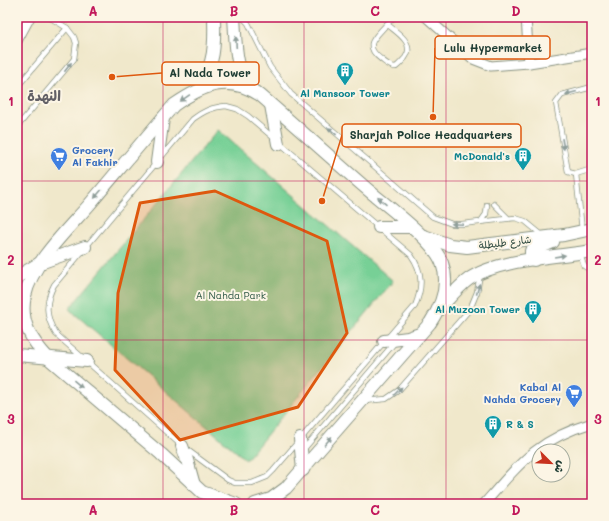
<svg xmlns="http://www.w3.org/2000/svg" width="609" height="521" font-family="Mali,'Playpen Sans Arabic',sans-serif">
<rect width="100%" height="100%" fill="#fcf5e5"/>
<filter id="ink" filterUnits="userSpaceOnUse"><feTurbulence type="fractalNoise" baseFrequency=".025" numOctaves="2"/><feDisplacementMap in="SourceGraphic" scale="8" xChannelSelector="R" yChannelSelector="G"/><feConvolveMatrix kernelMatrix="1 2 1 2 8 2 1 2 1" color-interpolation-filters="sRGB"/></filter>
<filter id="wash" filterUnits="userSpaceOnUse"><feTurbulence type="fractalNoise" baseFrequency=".012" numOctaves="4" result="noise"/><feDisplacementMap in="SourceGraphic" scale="16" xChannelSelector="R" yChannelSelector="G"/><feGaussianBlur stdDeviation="0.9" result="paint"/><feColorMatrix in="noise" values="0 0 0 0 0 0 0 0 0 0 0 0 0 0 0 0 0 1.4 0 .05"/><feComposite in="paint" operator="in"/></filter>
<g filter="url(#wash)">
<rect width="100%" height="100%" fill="#f0e8cb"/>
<polygon fill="#77d096" stroke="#4b8665" points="218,130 393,281 246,460 69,309"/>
</g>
<g filter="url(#ink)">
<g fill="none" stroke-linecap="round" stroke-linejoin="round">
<defs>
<g id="service">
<polyline points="49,17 67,28"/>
<polyline points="242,17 248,23 270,67 291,94 433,217 452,224 462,224 515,218 525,221 542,235"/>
<path d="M387 24C397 33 416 43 405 58 402 61 400 64 396 67 390 67 386 63 382 60 362 45 375 38 387 24Z"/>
<polyline points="387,24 394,17"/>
<polyline points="17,87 67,28 74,37 76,43 74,59 17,127"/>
<polyline points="592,87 562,95 556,103 568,172 576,174 592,169"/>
<path d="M226 106 237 109 248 116 411 255C423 272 423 287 415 306L273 471 267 477 252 483H235L228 480 182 446 56 334C45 317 45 302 54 285L193 119C204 111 212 107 226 106Z"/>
<polyline points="576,174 582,230"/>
<polyline points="494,204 508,218"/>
<polyline points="481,221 486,214 487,205"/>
<polyline points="580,254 584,266 592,271"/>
<polyline points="364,401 386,399 399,390 470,309 477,292 480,274"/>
<polyline points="303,450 396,341"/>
</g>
<g id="minor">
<polyline points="426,17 473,59 491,66 529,63 592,53"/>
<polyline points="526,17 529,63"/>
<polyline points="17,41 30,17"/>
<path d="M484 504C520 463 538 439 592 423"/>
</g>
<g id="tertiary">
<path d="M234 17C236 42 234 70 252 90"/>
<path d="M201 89C214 59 215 49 214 17"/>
<polyline points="271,105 278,144"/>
<polyline points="157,162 163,118"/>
<polyline points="379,227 411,227"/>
<polyline points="424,236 450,245 467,247 564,235 592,229"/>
<polyline points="534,260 531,257 531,251 553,242"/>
<polyline points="17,277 40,263 85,247"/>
<path d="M441 307C450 297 459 286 469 279 498 259 557 257 592 251"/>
<polyline points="384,341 408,338 420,334"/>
<polyline points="17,355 87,361"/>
<polyline points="300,439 303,470"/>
<polyline points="182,446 187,460 194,485"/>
<path d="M236 504 202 492 161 454 48 358C32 341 19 322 25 296 32 263 67 230 89 205 117 172 145 138 174 105 203 85 228 74 260 95 296 126 331 158 367 189 388 207 433 239 442 263 450 285 442 305 430 323L286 488 271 499 255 504"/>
</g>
</defs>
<use href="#service" stroke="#889280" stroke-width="6"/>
<use href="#minor" stroke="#889280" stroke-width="11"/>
<use href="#tertiary" stroke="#889280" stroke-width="14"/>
<use href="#service" stroke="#fff" stroke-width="4.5"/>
<use href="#minor" stroke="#fff" stroke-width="9"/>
<use href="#tertiary" stroke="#fff" stroke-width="12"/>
</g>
<defs><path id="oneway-solid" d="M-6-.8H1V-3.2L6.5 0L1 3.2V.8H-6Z"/></defs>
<g fill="#8f9e9a">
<use href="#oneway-solid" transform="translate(236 42) rotate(-93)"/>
<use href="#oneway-solid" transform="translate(68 67) rotate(-53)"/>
<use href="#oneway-solid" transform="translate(571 93) rotate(166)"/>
<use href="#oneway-solid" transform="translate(185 98) rotate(146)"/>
<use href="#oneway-solid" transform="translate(332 131) rotate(-141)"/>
<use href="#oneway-solid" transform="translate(563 144) rotate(80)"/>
<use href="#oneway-solid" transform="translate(98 194) rotate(130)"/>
<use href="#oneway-solid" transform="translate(382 201) rotate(-139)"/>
<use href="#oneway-solid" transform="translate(457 224) rotate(-178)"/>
<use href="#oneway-solid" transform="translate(560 256) rotate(-9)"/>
<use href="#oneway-solid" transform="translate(478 289) rotate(-75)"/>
<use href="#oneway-solid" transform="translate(78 384) rotate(40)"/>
<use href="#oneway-solid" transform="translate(398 391) rotate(-45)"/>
<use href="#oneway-solid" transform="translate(328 441) rotate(-49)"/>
</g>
</g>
<path fill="#de580e" fill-opacity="0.2" stroke="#de580e" stroke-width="3" stroke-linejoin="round" d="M215 191 327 241 347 333 298 407 180 440 115 370 118 293 140 203Z"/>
<path fill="none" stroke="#c2185b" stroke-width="1" stroke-opacity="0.55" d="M163 17V504M304 17V504M446 17V504M17 181H592M17 340H592"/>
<defs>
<symbol id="building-pin" viewBox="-11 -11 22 30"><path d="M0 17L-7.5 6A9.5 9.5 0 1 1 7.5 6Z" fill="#0f9aa8" stroke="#fcf5e5"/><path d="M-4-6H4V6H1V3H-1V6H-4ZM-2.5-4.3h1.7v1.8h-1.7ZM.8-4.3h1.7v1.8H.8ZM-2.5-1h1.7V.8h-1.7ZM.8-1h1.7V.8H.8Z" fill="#fff"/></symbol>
<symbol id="supermarket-pin" viewBox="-11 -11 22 30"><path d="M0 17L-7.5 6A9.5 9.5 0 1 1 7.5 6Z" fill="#3f7fe0" stroke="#fcf5e5"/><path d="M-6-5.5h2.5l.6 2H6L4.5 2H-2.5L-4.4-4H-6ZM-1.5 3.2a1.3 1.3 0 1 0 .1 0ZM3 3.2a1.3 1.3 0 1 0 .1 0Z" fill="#fff"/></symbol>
</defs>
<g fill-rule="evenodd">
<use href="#building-pin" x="335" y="61" width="20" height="27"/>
<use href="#supermarket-pin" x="49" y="146" width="20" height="27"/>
<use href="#building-pin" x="513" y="146" width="20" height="27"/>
<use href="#building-pin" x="523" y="299" width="20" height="27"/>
<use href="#supermarket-pin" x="564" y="383" width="20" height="27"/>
<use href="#building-pin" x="483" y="414" width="20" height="27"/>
</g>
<g text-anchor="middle" stroke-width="4" stroke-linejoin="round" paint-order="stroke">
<g font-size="10" font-weight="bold" fill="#0d838f" stroke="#fcf5e5" text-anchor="end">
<text x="345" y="97" text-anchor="middle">Al Mansoor Tower</text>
<text x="510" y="160">McDonald's</text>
<text x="520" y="313">Al Muzoon Tower</text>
<text x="506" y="428" text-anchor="start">R &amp; S</text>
</g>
<g font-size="10" font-weight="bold" fill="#366cbe" stroke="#fcf5e5" text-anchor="start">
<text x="72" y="154">Grocery<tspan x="72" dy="12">Al Fakhir</tspan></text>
<text x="561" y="391" text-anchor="end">Kabal Al<tspan x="561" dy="12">Nahda Grocery</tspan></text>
</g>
<g font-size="10" fill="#1f3d34" stroke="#fcf5e5">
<text transform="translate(505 242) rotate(-7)" y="4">شارع طليطلة</text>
</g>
<g font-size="10" fill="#315a48" stroke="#fcf5e5">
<text x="231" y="299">Al Nahda Park</text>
</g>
<g font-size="14" font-weight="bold" fill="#626066" stroke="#fcf5e5">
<text x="44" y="101">النهدة</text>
</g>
</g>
<path fill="none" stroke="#de580e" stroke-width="1.5" d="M433 117L435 48M112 77L162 73M322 201L342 135"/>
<g fill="#de580e" stroke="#fcf5e5" stroke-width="1.5">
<circle cx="433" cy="117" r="4"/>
<circle cx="112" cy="77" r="4"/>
<circle cx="322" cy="201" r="4"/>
</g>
<g fill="#fcf5e5" stroke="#de580e" stroke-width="1.5">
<rect x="435" y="36" width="115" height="23" rx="4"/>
<rect x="162" y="62" width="97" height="23" rx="4"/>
<rect x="342" y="124" width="179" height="23" rx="4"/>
</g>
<g font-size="11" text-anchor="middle" font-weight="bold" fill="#1f3d34">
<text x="493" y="52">Lulu Hypermarket</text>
<text x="210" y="77">Al Nada Tower</text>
<text x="431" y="139">Sharjah Police Headquarters</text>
</g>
<rect width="609" height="521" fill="none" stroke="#fcf5e5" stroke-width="44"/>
<g transform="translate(551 463) rotate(114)"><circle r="19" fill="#fcf5e5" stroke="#a4ab9e"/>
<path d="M0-3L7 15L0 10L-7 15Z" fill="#c8321e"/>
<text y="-6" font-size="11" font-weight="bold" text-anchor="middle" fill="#1f3d34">ش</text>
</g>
<rect x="22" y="22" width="565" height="477" fill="none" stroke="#c2185b" stroke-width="1.5"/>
<g font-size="13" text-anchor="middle" font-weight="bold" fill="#c2185b">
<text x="93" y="16">A</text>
<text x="234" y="16">B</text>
<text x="375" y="16">C</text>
<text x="516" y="16">D</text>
<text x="11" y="106">1</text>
<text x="598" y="106">1</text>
<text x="11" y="265">2</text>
<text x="598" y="265">2</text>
<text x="11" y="424">3</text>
<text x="598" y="424">3</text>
<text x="93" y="515">A</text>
<text x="234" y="515">B</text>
<text x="375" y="515">C</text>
<text x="516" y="515">D</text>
</g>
</svg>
